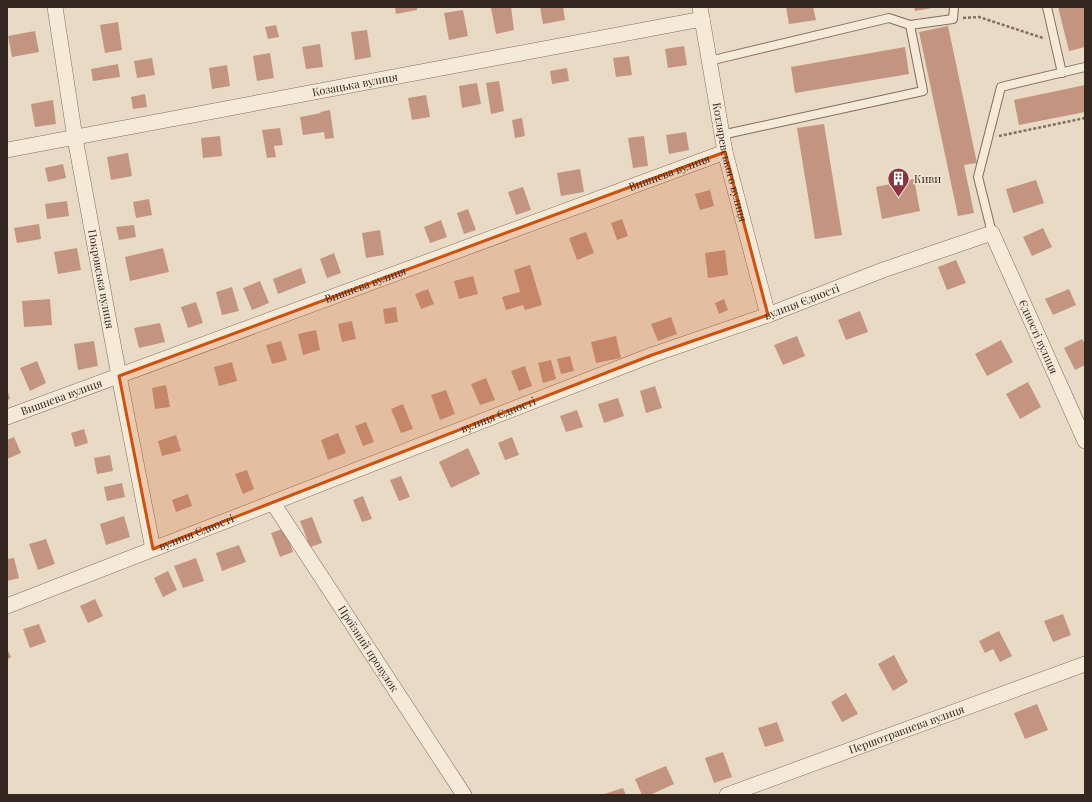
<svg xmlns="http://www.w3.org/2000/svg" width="1092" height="802" font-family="'Playfair Display',serif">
<rect width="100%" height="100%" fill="#e9dac6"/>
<g fill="#c39480">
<polygon points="395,7 417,7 417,10 396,14"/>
<polygon points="499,7 511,7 514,30 496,34 491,8"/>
<polygon points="540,7 563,7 565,20 543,24"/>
<polygon points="786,7 813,7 816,20 789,24"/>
<polygon points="914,7 932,7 932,8 915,11"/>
<polygon points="1058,7 1085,7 1085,47 1069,51"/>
<polygon points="463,10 468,36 449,40 444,13"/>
<polygon points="118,22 122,50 105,53 100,25"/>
<polygon points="276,25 279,37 268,39 265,27"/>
<polygon points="948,26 977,163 964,165 974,213 958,216 919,32"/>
<polygon points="367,30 371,57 355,60 351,32"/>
<polygon points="35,31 39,52 12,57 8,36"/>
<polygon points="320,44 323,67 306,69 302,47"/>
<polygon points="684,46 687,65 668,68 665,49"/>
<polygon points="905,47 909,74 795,93 791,67"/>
<polygon points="270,53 274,78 257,81 253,56"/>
<polygon points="629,56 632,75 616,77 613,58"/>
<polygon points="152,58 155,75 137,78 134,61"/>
<polygon points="118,64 120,77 93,81 91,69"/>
<polygon points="227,65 230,86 212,89 209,68"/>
<polygon points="567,68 569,81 552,84 550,71"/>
<polygon points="499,81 504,111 491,114 486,83"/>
<polygon points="477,83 481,104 462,108 459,86"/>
<polygon points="1085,85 1085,112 1019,125 1014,100"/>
<polygon points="145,94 147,107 133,109 131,97"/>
<polygon points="426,95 430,117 412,120 408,98"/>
<polygon points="53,100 56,124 35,127 31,104"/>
<polygon points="330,110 334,138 325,139 324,132 303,135 300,117 321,113 320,112"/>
<polygon points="522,118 525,136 515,138 512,120"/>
<polygon points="824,124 842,235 815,239 797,128"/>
<polygon points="280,128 283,145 274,146 276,157 267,158 262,130"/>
<polygon points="686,132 689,150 669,154 666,135"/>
<polygon points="220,136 222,156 203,158 201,138"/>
<polygon points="644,136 648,166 633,168 628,138"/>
<polygon points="128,153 132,176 111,180 107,157"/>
<polygon points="63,164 66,178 48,182 45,168"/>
<polygon points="580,169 584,192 561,196 557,173"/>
<polygon points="914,179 920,211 882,219 876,187"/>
<polygon points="1036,180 1044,203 1013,213 1006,189"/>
<polygon points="523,187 531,210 516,215 508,192"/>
<polygon points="710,190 714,206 700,210 695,194"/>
<polygon points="149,199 152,215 136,218 133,202"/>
<polygon points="67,201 69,216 47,219 45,204"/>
<polygon points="468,209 476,230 464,234 457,213"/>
<polygon points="622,219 628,236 617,240 611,223"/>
<polygon points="441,220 447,237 430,243 424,227"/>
<polygon points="39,224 41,239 17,243 14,228"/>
<polygon points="134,225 136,237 119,240 116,227"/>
<polygon points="1043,228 1052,247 1032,256 1023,237"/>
<polygon points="380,230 384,255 366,258 362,233"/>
<polygon points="586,232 594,253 577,260 569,238"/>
<polygon points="77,248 81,270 58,274 54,252"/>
<polygon points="163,248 169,272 130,281 125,257"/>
<polygon points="725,250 728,275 708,278 705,253"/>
<polygon points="334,253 341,273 327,278 320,259"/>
<polygon points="956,260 966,283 947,290 938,267"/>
<polygon points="530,265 542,305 525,310 523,305 506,310 502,297 520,292 514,270"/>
<polygon points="301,268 306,283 278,294 273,279"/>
<polygon points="473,276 478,294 459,299 454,281"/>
<polygon points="260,281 269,303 252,310 243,288"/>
<polygon points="232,287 239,311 222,315 216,292"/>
<polygon points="428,289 434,304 421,309 415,294"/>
<polygon points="1069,289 1076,305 1053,315 1045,299"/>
<polygon points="50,299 52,325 24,327 22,301"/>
<polygon points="724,299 728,310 719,314 715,303"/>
<polygon points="196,302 203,323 188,328 181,307"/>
<polygon points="396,307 398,322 385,324 383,309"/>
<polygon points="860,311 868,332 846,340 838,320"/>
<polygon points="671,317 677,334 658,341 651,324"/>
<polygon points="352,321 356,339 342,342 338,324"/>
<polygon points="160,323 165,342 139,348 134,328"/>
<polygon points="316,330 320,350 303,355 298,334"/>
<polygon points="616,336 621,358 596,363 591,342"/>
<polygon points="797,336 805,356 783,365 774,345"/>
<polygon points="1082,339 1085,344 1085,365 1075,370 1064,348"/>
<polygon points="1001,340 1013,362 987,376 975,354"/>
<polygon points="94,341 98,366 78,370 74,344"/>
<polygon points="281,341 287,360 272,364 266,345"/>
<polygon points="570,356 574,371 561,374 557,359"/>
<polygon points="551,360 556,379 543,383 538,363"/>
<polygon points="37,361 46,383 30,391 20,368"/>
<polygon points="232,362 237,381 219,386 214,367"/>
<polygon points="525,366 532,386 519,391 511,371"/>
<polygon points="486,378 495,400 480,405 471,384"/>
<polygon points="1028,382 1041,407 1020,419 1006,394"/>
<polygon points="166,385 170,407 155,409 152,388"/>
<polygon points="655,386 662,408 646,413 640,391"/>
<polygon points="7,389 10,399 7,400"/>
<polygon points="446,390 455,414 440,420 431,395"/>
<polygon points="618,398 624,416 604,423 598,404"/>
<polygon points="403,404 413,429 401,433 391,409"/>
<polygon points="577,410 583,427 566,432 560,416"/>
<polygon points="366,422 374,442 363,446 355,426"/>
<polygon points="84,429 88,443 75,447 71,433"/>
<polygon points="338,433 346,453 328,460 321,440"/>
<polygon points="176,435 181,451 162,456 158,441"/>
<polygon points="14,437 21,453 7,459 7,440"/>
<polygon points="512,437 519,455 505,460 498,443"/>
<polygon points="468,448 480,474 451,488 439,462"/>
<polygon points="110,455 113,471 97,474 94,458"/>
<polygon points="247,470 254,489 243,494 235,474"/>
<polygon points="401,476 410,497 399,501 390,480"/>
<polygon points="122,483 125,497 107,501 104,487"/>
<polygon points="188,494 192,506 176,512 172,500"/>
<polygon points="363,496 372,519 362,522 353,500"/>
<polygon points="124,516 130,537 106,545 100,524"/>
<polygon points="312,517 322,543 310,547 300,521"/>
<polygon points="285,528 293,552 280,557 271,533"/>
<polygon points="46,539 55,564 38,570 29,544"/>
<polygon points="239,545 246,562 222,571 216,553"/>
<polygon points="14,558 19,578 7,581 7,559"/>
<polygon points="196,558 204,581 183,588 174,566"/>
<polygon points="168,571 177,590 163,597 154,578"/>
<polygon points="95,599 103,616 88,623 80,606"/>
<polygon points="1063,614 1071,635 1053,642 1044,621"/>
<polygon points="39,624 46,642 30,648 23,629"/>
<polygon points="999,631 1012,656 1000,662 993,649 985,653 979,641"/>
<polygon points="7,649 11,657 7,660"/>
<polygon points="894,655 908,682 893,691 878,664"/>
<polygon points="846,693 858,714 842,722 831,702"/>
<polygon points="1037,704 1048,730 1025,739 1014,713"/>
<polygon points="777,722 784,741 765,747 758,728"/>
<polygon points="723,752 732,777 714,783 705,758"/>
<polygon points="666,766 674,784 650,795 642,795 635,779"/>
<polygon points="623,788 626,795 601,795"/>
</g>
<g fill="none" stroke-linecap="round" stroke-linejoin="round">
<defs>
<g id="service">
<polyline points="1047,7 1062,73"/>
<polyline points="910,25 953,19 954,7"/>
<polyline points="709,61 889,18 910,25 923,91 721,135"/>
<polyline points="992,233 978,177 1001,87 1085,67"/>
</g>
<g id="minor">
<path id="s1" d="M55 7 75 138 119 376 153 549"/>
<path id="s2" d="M700 7 725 152 768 315"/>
<path id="s3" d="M7 150 702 19"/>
<path id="s4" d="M7 417 725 152"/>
<path id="s5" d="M273 503 464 795"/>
<path id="s6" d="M7 606 652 355 768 315 883 270 992 233 1085 441"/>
<path id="s7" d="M727 795 1085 664"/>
</g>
</defs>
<use href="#service" stroke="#826d5e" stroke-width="10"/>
<use href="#minor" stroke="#826d5e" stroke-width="16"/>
<g stroke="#826d5e" stroke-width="2.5" stroke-dasharray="3 2" stroke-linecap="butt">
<polyline points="963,18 979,17 1043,38"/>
<polyline points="999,136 1085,118"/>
</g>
<use href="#service" stroke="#f5e9d8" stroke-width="8"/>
<use href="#minor" stroke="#f5e9d8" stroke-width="15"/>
</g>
<path fill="#cd520f" fill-opacity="0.2" stroke="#cd520f" stroke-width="3" stroke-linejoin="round" d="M725 152 768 315 652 355 153 549 119 376Z"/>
<defs>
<symbol id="building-pin" viewBox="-11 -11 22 30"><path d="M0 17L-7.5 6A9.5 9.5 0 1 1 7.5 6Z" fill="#8a353f" stroke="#f1e6d5"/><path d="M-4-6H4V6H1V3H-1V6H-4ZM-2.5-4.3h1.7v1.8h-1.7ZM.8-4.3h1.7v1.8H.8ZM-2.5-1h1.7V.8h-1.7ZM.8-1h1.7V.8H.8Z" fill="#fff"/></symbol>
</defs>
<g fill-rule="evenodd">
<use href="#building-pin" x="886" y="166" width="25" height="34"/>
</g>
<g text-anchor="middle" stroke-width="3" stroke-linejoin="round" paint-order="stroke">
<g font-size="11" fill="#342720" stroke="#f1e6d5">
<text dy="4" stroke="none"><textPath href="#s3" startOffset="354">Козацька вулиця</textPath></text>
<text dy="4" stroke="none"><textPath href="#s2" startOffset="158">Котляревського вулиця</textPath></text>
<text dy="4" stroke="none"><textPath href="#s4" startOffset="706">Вишнева вулиця</textPath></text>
<text dy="4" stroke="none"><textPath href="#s1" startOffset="276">Покровська вулиця</textPath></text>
<text dy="4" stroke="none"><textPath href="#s4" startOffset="382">Вишнева вулиця</textPath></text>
<text dy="4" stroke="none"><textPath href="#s6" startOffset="851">вулиця Єдності</textPath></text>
<text dy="4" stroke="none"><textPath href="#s6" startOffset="1167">Єдності вулиця</textPath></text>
<text dy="4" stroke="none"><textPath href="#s4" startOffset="58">Вишнева вулиця</textPath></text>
<text dy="4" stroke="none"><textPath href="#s6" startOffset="527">вулиця Єдності</textPath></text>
<text dy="4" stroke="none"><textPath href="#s6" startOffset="203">вулиця Єдності</textPath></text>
<text dy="4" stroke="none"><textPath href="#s5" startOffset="174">Проїзний провулок</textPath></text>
<text dy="4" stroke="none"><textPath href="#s7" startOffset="191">Першотравнева вулиця</textPath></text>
</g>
<g font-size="11" fill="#342720" stroke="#f1e6d5" text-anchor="start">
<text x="914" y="183">Киви</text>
</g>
</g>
<rect width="1092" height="802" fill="none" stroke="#342720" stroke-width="16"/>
</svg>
